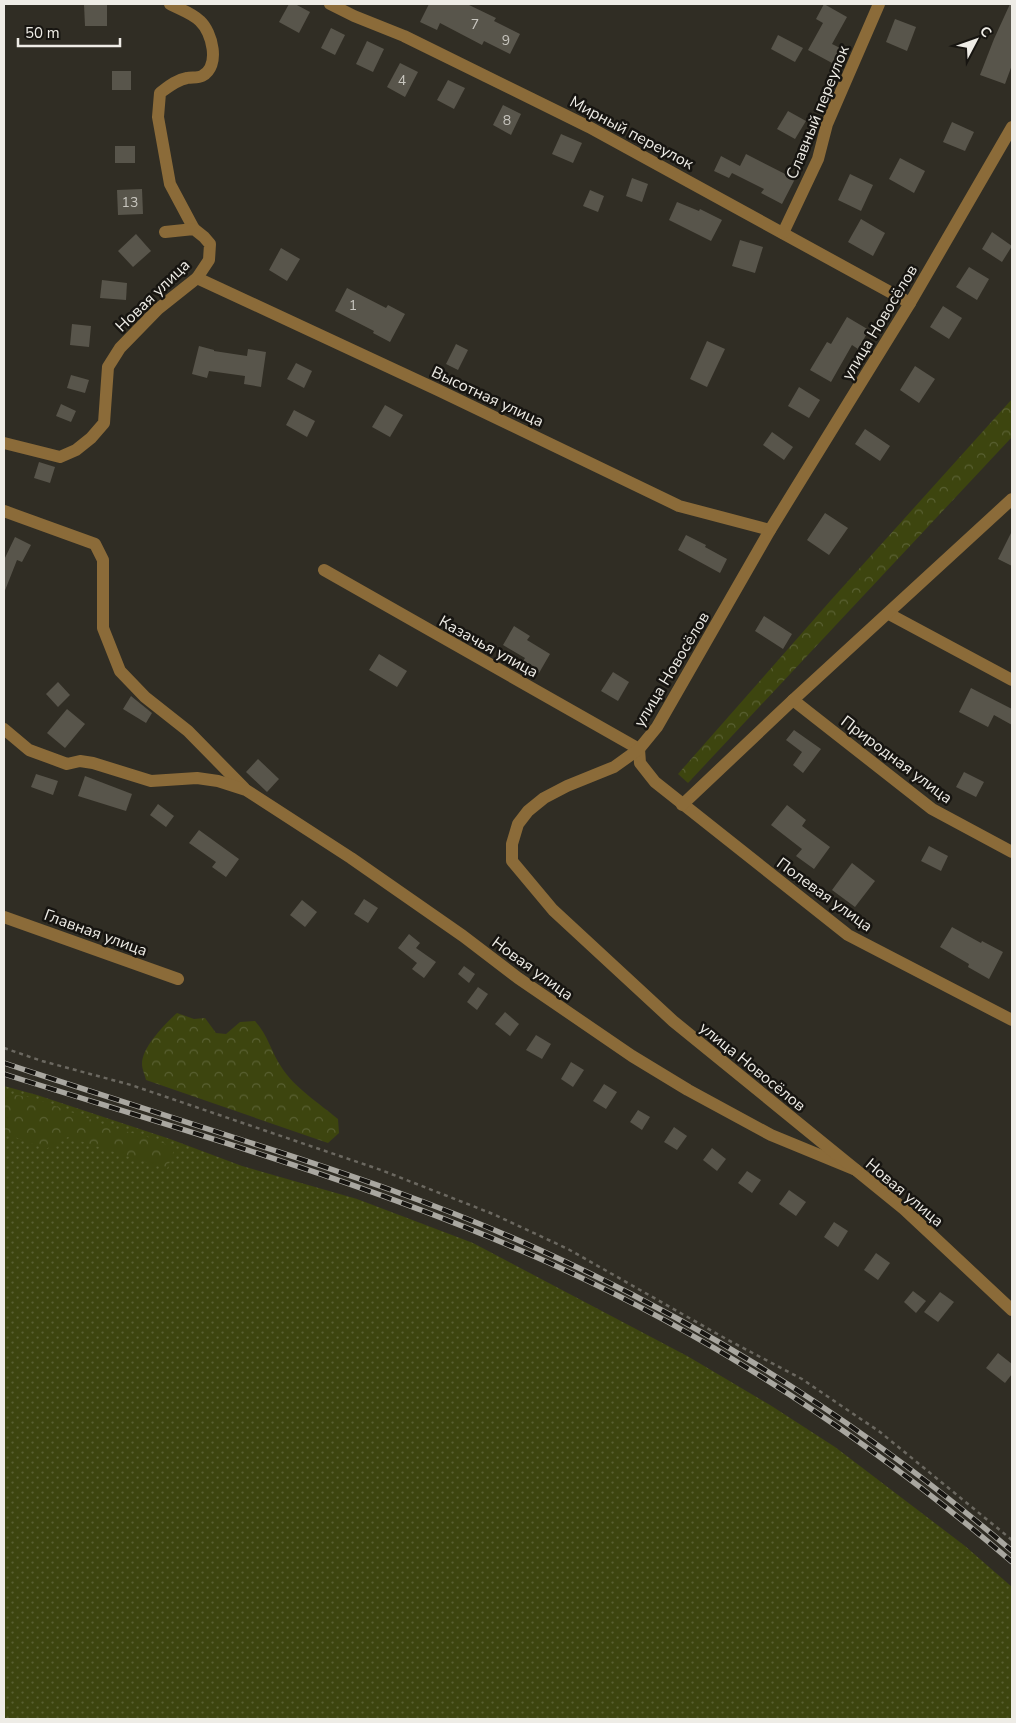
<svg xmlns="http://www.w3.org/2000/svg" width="1016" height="1723" font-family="'Nunito Sans',sans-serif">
<defs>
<pattern id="grass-dots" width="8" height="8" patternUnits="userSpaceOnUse" patternTransform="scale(1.25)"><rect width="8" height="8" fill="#3d450f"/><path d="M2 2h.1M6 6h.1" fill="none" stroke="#596032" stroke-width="1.8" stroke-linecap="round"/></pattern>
<pattern id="forest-crowns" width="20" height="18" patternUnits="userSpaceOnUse" patternTransform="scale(1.25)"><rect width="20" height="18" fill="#3d450f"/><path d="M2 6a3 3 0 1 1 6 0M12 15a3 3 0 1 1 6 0" fill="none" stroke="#596032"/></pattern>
</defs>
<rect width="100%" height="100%" fill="#302d24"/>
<polygon fill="url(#grass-dots)" points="4,1086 37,1095 170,1139 242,1166 357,1199 473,1243 689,1357 770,1405 835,1447 965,1546 1012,1587 1012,1719 4,1719"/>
<g fill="url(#forest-crowns)">
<polygon points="1012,399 1012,437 688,783 678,774 831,600"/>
<path d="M177 1013 194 1019 205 1018 216 1033 226 1034 240 1022 255 1021C268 1035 271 1052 282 1068 294 1087 320 1104 338 1119L339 1133 328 1143 146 1080C145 1075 142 1069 142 1064 142 1047 165 1024 177 1013Z"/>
<polygon points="4,1093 34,1098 113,1128 151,1138 175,1148 167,1169 68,1137 46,1149 4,1133"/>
</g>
<g fill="#58554b">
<polygon points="84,4 107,4 107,26 85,26"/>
<polygon points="289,4 295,4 310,12 299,33 279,22"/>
<polygon points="429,4 467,4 496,18 494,21 520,34 510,54 484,41 482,45 440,23 437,30 420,22"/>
<polygon points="824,4 847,17 832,44 840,48 832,63 808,50 823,23 816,19"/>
<polygon points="1010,4 1012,4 1012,65 1005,84 980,75 994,39"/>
<polygon points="895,19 916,27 907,51 886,42"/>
<polygon points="331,28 345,35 335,55 321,48"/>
<polygon points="778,35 803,48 795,62 771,49"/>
<polygon points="367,41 384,49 373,72 356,64"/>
<polygon points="400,63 418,72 405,97 387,87"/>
<rect x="112" y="71" width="19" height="19"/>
<polygon points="448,80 465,88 454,109 437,100"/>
<polygon points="503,105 521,114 511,135 493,125"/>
<polygon points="788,111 806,121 795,139 777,129"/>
<polygon points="952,122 974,132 965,151 943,142"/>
<polygon points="561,134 582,143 573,163 552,154"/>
<rect x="115" y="146" width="20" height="17"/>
<polygon points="746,154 795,179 782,204 761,193 764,189 732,173 729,178 714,171 721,156 740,166"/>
<polygon points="900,158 925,171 914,193 889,179"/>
<polygon points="850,174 873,185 861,211 838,200"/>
<polygon points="632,178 648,184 642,202 626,196"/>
<polygon points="142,189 143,214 118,215 117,190"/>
<polygon points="590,190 604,196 598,212 583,206"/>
<polygon points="677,202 699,211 700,209 722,220 711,241 669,220"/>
<polygon points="861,219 885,233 873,256 848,242"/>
<polygon points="992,232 1012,246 1002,262 982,249"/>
<polygon points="136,234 151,251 133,267 118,251"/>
<polygon points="740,240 763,247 755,273 732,266"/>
<polygon points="281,248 300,259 287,281 269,270"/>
<polygon points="969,267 989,279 977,300 956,287"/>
<polygon points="102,280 127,283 126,300 100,298"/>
<polygon points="347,288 386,308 388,305 405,314 390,342 373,333 374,331 335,311"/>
<polygon points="943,306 962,318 949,339 930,327"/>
<polygon points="847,317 869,330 858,349 852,345 831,382 810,370 827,342 831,344"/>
<polygon points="72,324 91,326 89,347 70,345"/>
<polygon points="707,341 725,349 707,387 690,379"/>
<polygon points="456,344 468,350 458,370 446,364"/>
<polygon points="199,346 214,350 214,351 247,356 248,349 266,352 261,387 244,384 245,376 209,371 207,378 192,374"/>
<polygon points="296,363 312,371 304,388 287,379"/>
<polygon points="915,366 935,379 919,403 900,390"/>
<polygon points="71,375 89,380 85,393 67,388"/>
<polygon points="799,387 820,400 809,418 788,406"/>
<polygon points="61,404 76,411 71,422 56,416"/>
<polygon points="385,405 403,415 390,437 372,427"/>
<polygon points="294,410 315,421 307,437 286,425"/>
<polygon points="865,429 890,446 880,461 855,444"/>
<polygon points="772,432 793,447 784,460 763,445"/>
<polygon points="39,462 55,467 50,483 34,478"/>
<polygon points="825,513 848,528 829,555 807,540"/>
<polygon points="1012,531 1012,566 998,559"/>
<polygon points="686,535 706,545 705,547 727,559 720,573 678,550"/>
<polygon points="15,537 31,545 22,562 17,560 4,593 4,560"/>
<polygon points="764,616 792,634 783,649 755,631"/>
<polygon points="514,626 530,636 527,640 550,654 539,673 522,663 525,658 503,645"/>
<polygon points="379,654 407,671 397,687 369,670"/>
<polygon points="613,672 629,682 618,701 601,691"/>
<polygon points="58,682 70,695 58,707 46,694"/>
<polygon points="971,688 1012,709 1012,725 994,715 988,727 959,712"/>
<polygon points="131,696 152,713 146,723 123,709"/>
<polygon points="67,709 85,724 65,748 47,733"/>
<polygon points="794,730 821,749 803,773 793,765 802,752 786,740"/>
<polygon points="258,759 279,779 267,792 246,772"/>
<polygon points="964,772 984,782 976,797 956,787"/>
<polygon points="36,774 58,781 53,795 31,787"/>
<polygon points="85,776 132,794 126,811 78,796"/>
<polygon points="158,804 174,816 166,827 150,815"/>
<polygon points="787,805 806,820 802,826 830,847 814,869 796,856 802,849 771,825"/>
<polygon points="199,830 239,859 226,877 212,867 216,862 189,843"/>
<polygon points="929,846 948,856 941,871 921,861"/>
<polygon points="852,863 875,881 855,907 832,890"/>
<polygon points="364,899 378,908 368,923 354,914"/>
<polygon points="302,900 317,912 305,927 290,915"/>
<polygon points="952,927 981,943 982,941 1003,952 989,979 968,967 969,964 940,947"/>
<polygon points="409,934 420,943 416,948 436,962 424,978 412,969 417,963 398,948"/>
<polygon points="464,966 475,974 469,983 458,974"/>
<polygon points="478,987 488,994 477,1010 467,1002"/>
<polygon points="505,1012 519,1024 510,1036 495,1024"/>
<polygon points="536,1035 551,1044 542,1059 526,1050"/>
<polygon points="571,1062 584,1070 573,1087 561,1079"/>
<polygon points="604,1084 617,1092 606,1109 593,1101"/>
<polygon points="638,1110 650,1117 642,1130 630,1122"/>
<polygon points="674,1127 687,1136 677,1150 664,1142"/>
<polygon points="712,1148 726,1159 717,1171 703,1160"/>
<polygon points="747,1171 761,1180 752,1193 738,1183"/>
<polygon points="789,1190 806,1202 796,1216 779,1204"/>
<polygon points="834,1222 848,1231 838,1247 824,1237"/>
<polygon points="876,1253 890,1263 878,1280 864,1270"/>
<polygon points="913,1291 926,1301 916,1313 904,1302"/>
<polygon points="940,1292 954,1302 938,1322 924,1312"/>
<polygon points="998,1353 1012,1364 1012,1374 1005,1383 986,1368"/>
</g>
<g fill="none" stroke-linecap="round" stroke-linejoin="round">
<polyline stroke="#6b6860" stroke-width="2.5" stroke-dasharray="4 4" stroke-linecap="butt" points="4,1048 42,1061 131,1085 381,1170 493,1214 568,1249 728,1340 802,1379 880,1432 1012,1540"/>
<g stroke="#8b6b39" stroke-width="12">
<path d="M170 4C179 9 192 13 200 21 212 32 221 66 202 76 198 78 191 77 187 78 176 80 168 87 160 93L158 117 170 184 194 229"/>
<polyline points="330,4 354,16 404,36 589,127 910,303"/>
<polyline points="783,233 818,159 827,124 879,4"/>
<polyline points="197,278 438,390 679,506 770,530"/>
<polyline points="4,443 60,457 76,450 91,438 104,423 108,367 120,348 158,309 197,278 209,260 210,244 204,237 194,229 165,232"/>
<polyline points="4,511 95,544 103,560 103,628 120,671 145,697 188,731 244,788"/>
<polyline points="324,570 639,749 640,763 655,782 848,935 1012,1020"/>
<polyline points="889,614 1012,680"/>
<polyline points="793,700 932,809 1012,852"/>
<polyline points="4,729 29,750 67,764 80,761 93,763 151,781 197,778 218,781 246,790 351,858 463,936 518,978 632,1056 688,1090 771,1135 856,1170 904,1209 1012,1310"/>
<polyline points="682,805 793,700 1012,499"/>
<polyline points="4,917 178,979"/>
<polyline points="856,1170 673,1021 553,910 512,861 512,844 518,824 528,811 544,798 567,786 614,767 639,749 657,727 770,530 910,303 1012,127"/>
</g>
<defs>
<g id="rail">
<path d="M4 1063C83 1089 162 1114 242 1140 342 1172 444 1206 540 1250 711 1327 870 1429 1012 1551"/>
<path d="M4 1074C182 1130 364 1181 536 1257 709 1333 869 1439 1012 1562"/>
</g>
</defs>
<use href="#rail" stroke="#a9a7a0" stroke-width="5.5"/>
<use href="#rail" stroke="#171511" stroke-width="4" stroke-dasharray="11" stroke-linecap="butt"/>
</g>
<g text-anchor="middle" stroke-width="5" stroke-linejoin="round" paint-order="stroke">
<g font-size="14" fill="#c8c6bf">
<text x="475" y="29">7</text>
<text x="506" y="45">9</text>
<text x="402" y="85">4</text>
<text x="507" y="125">8</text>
<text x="130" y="207">13</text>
<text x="353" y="310">1</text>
</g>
<g font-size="16" fill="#eeece6" stroke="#171511">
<text transform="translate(817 112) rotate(-68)" y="6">Славный переулок</text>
<text transform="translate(632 132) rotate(28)" y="6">Мирный переулок</text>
<text transform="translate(152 295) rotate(-44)" y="6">Новая улица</text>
<text transform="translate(879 322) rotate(-59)" y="6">улица Новосёлов</text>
<text transform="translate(488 396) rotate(25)" y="6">Высотная улица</text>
<text transform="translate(489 646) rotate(29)" y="6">Казачья улица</text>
<text transform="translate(671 669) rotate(-59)" y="6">улица Новосёлов</text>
<text transform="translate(897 759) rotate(37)" y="6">Природная улица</text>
<text transform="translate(825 894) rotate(36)" y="6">Полевая улица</text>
<text transform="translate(96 932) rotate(20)" y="6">Главная улица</text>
<text transform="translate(533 968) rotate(36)" y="6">Новая улица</text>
<text transform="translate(753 1066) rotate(39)" y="6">улица Новосёлов</text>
<text transform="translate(905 1192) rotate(40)" y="6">Новая улица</text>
</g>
</g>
<rect width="1016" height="1723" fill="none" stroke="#eeece6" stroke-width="10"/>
<g transform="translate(976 40) rotate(49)" stroke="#171511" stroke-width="4" paint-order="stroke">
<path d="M0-4L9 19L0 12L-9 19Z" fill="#eeece6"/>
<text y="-8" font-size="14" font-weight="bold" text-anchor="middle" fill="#eeece6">С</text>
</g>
<path d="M18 38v8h102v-8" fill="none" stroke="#eeece6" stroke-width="2.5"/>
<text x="25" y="38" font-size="15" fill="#eeece6" stroke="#171511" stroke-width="4" paint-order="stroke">50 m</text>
</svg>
